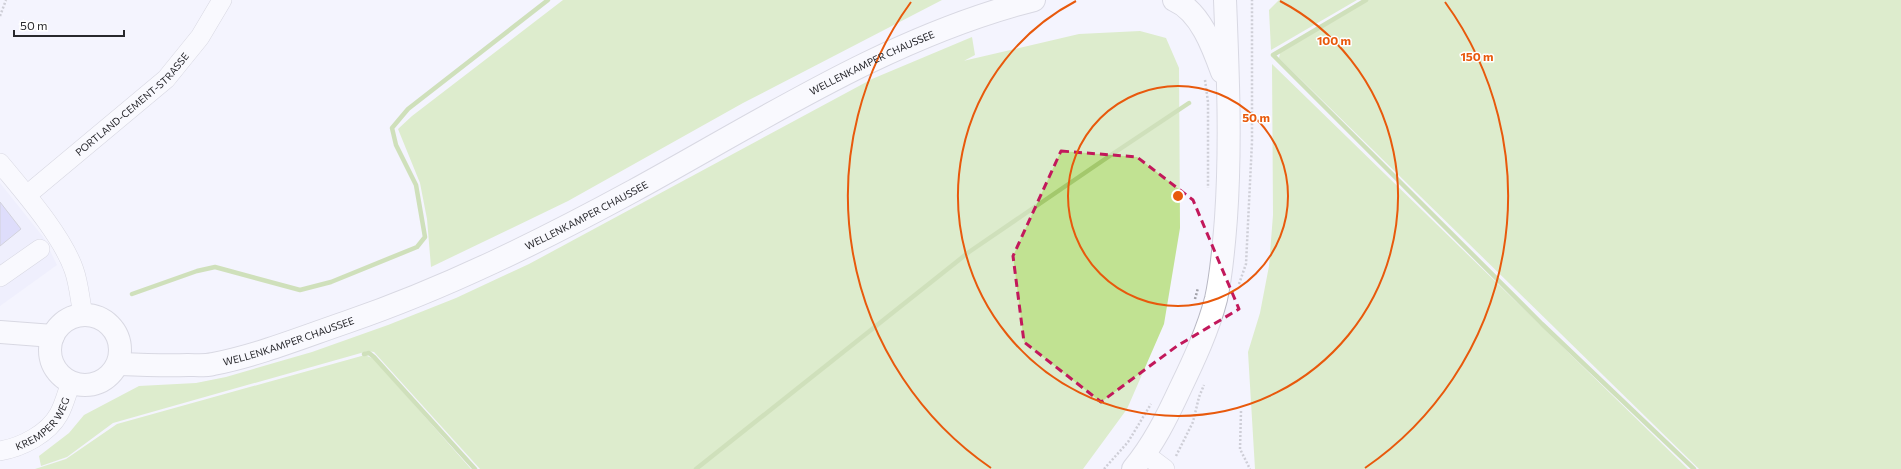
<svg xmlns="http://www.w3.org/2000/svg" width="1901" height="469" font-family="Commissioner,sans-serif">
<rect width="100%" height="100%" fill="#f4f4fe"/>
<polygon fill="#e9e9fd" points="0,183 44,238 57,265 0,306"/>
<g fill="#c1e292">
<polygon points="563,0 942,0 743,103 568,201 431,267 427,219 420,183 398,129 412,116"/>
<polygon points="1279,0 1357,0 1271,50 1269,10"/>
<polygon points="1368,0 1901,0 1901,469 1699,469 1279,58 1280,53 1284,50"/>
<polygon points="1140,31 1166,38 1179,68 1180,228 1164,324 1127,409 1083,469 480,469 374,352 368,351 113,423 67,457 41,466 39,456 69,433 84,415 139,386 196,383 226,377 312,352 388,325 456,298 529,264 872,79 972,37 975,55 941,73 963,61 1079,34"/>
<polygon points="1272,64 1688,469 1255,469 1248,352 1260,313 1269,266 1273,215"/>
<polygon points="365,355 374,359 471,469 35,469 66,459 117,424"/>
</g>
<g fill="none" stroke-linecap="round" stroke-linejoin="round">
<g stroke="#a3c86c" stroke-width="4.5">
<polyline points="1366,0 1273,55 1542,324 1694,469"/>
<polyline points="132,294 197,271 215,267 300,290 331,282 417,247 425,237 416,185 396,145 392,128 408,109 548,0"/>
<polyline points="364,354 369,353 374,357 475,469"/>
<polyline points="696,469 969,252 1111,155 1189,103"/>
</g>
</g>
<polygon fill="#c3c1f8" stroke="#a8a8b4" points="0,202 21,229 0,246"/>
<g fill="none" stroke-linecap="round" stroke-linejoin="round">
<defs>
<g id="minor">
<path d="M0 163C23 191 62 235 74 270 79 284 80 300 83 315"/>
<path id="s1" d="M27 195 166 79 200 37 222 0"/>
<polyline points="0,277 40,249"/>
<path id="s2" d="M0 451C22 447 48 434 59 414 64 405 67 393 71 382"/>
<polyline points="1145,454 1165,469"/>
</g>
<g id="major">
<path d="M1174 0C1200 11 1213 47 1222 72"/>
<circle cx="85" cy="350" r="35"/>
<polyline points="0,332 53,336"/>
<path id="s3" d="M118 364C142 365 165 366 188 365 196 365 205 366 213 364 259 355 303 337 347 322 446 288 541 241 633 191 763 120 889 37 1034 0"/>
<path d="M1133 469C1153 445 1167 417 1180 389 1194 360 1208 330 1216 299 1222 272 1224 244 1226 218 1231 145 1228 73 1225 0"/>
</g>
</defs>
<use href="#minor" stroke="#b7b7c3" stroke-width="20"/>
<use href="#major" stroke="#b7b7c3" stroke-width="24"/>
<g stroke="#a0a0a8" stroke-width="2.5" stroke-dasharray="2 2" stroke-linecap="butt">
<polyline points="0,16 6,0"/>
<polyline points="1205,80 1208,102 1208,188"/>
<polyline points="1239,284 1246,264 1252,142 1252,0"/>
<polyline points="1195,299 1198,288"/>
<polyline points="1241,411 1240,449 1250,469"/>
<polyline points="1176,456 1193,422 1199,397 1204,385"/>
<polyline points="1104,469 1128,442 1151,404"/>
</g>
<use href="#minor" stroke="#fff" stroke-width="19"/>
<use href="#major" stroke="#fff" stroke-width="22"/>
</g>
<path d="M0 0H1901V469H0ZM1061 151 1137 157 1193 200 1239 309 1177 346 1101 402 1024 342 1013 256Z" fill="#f4f4fe" fill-opacity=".55" fill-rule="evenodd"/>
<path fill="none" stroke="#c2185b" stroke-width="3" stroke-dasharray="8 5" stroke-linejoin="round" d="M1061 151 1137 157 1193 200 1239 309 1177 346 1101 402 1024 342 1013 256Z"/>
<g fill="none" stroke="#e8590c" stroke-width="2">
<circle cx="1178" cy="196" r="110"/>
<path d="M1280 1A220 220 0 1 1 1076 1"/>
<path d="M991 468A330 330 0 0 1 911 2M1445 2A330 330 0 0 1 1365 468"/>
</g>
<g text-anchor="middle" stroke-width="3" stroke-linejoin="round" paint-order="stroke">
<g font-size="10" fill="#28282d" stroke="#fff">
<text dy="4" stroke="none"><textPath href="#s3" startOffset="822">WELLENKAMPER CHAUSSEE</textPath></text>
<text dy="4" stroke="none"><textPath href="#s1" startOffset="139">PORTLAND-CEMENT-STRASSE</textPath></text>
<text dy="4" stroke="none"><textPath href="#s3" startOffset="498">WELLENKAMPER CHAUSSEE</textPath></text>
<text dy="4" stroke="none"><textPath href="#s3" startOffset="174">WELLENKAMPER CHAUSSEE</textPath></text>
<text dy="4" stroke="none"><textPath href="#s2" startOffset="53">KREMPER WEG</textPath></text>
</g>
</g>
<circle cx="1178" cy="196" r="6" fill="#e8590c" stroke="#fff" stroke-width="2"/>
<g font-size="12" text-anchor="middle" font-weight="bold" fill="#e8590c" stroke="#fff" stroke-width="3" stroke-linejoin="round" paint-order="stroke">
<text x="1334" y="45">100 m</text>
<text x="1477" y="61">150 m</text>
<text x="1256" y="122">50 m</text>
</g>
<path d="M14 30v6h110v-6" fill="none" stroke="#28282d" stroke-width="2"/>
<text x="20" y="30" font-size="12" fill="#28282d" stroke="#ffffff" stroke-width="3" paint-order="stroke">50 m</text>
</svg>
